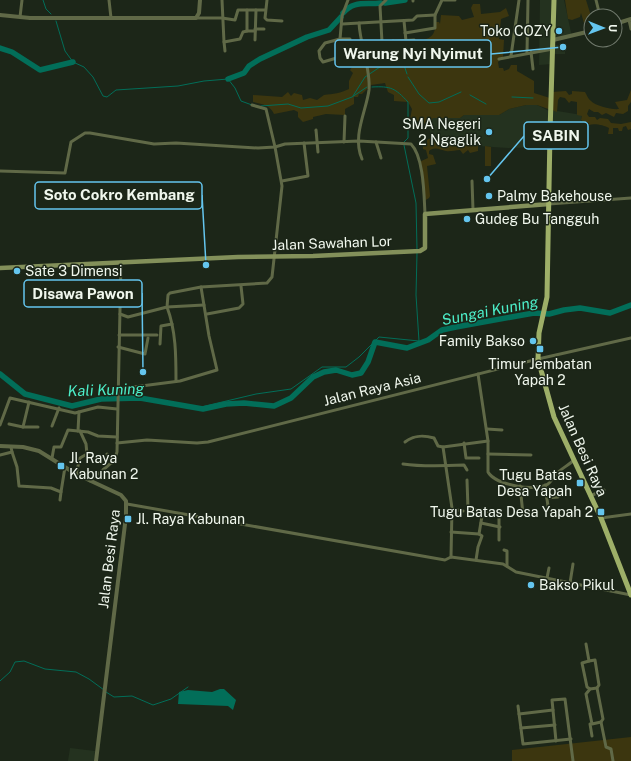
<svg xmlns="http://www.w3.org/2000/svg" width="631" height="761" font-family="'Public Sans',sans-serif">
<rect width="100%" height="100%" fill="#1c2618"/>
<g fill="#24321f">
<polygon points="540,0 564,0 572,37 553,40 553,45 565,45 565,54 553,54 552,64 539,65"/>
<polygon points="526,105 537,105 549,111 547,147 508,148 478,146 459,142 442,142 431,138 429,125 433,118 460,118 464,115 499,115 509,109"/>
<polygon points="551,110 582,115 579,136 550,133"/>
<polygon points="70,748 95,751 94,761 68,761"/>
</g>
<g fill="#3c360f">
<polygon points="565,0 586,0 591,16 591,29 586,30 581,13 580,17 572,20 568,19"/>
<path d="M473 4H480L481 14 500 12 506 8 509 16 501 19 499 39 504 40 503 57 498 62 499 68H503L504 71 509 69 511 65H517V71L534 81V93L550 98 552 92 566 91 569 95 572 94V91L585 92C587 95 588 99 591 101 596 106 612 110 619 109L615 102 627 100 631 90V102L628 106V111L623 114 616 113 614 117 606 113 602 115 598 112H594L589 109 587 114 589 117H595L597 120 600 118 608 119 611 123 621 124 631 122V129L628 130 626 126 623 127 622 131H619L618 128H613V134H608L609 128C604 125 594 123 589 125L588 122 585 123 581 120 582 116 577 115V102L571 101 569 103 565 98 560 97 558 100 557 112 537 105H526L509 109 499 115H464L460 118H433L429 125 410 119 412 109 408 102 394 101V95L388 92 385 83 371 85 362 94H359L358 97H354V104L345 109V115L326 114 313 117V119L303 122 298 117V112L294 110 274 114C270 105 262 104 253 102V95L282 97 288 92 291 96 294 93 302 95 303 100 310 98 317 100 324 95C333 94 341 93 349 89V81L353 73 350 70 355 63 363 61 367 64 383 59 384 53 402 54 404 49 412 48 418 45 420 41C432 38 435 35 436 22H439L440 24 441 15 459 16 462 20 474 17 471 8Z"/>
<path d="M431 138C446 144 462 143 478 146V151L470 153 468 150 463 154 460 150C455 150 450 152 446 151 440 150 435 146 429 151V154L433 155 436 164 427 166 430 196 429 198 424 201 419 162 428 158 426 150 423 149V145L427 144V140Z"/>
<polygon points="485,146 491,147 491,166 485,166"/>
<polygon points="631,737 631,761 512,761 512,750"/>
</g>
<polygon fill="#026e59" points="220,689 224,689 236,700 233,710 228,706 178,704 179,692 188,690 212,692"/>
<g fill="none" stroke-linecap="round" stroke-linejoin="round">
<g stroke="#026e59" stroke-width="1">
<polyline points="43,0 46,9 51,14"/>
<polyline points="56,21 65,51 73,62 84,67 93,77 103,96 107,97 116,90 178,86 204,81 228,79 235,88 241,101 252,105"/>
<polyline points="408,77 419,94 429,103 439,102 461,92"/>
<path d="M372 87C391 86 395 88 408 102V138L404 142"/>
<polyline points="470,95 486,104"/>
<polyline points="353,96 365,77 392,59 402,59 407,74"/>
<polyline points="512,97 533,98"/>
<polyline points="261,106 288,104 301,108 328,106 352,97 367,87"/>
<polyline points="404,145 416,203 417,249"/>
<polyline points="201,407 256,394 291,389 322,367 346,367 359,357 379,337 419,341 416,295 417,253"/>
<polyline points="0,681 10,672 15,662 24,661 45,669 76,672 89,679 104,690"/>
<polyline points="106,692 114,697 132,696 153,705 171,699 188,687"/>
</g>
<g stroke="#026e59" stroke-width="5.5">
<polyline points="385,3 405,0"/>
<path d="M343 13C354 0 365 5 381 3"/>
<polyline points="0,48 12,52 40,70 73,62"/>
<polyline points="228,79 244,73 249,66 260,59 307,37 329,30 341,17"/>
<polyline points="0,374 25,394 72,406 101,399 140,398 203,409 226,404 244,403 274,406 291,398 313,377 324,372 336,370 352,375 361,373 368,362 375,342 407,348 428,340 442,330 456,327 534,313 549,314 564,310 580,308 610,313 631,305"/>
</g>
<g stroke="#606947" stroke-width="3">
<polyline points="109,0 111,18"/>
<polyline points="222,0 224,42 240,39 243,32 247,31"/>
<polyline points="267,0 265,18 267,20 282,21"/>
<polyline points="348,0 342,16 340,39 350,39"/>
<polyline points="444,0 455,0"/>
<polyline points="596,0 600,16"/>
<polyline points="413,1 413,0"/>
<polyline points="247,10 247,31 255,31"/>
<polyline points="20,17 22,0"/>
<polyline points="196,18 222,18 235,20 238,10 265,10"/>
<polyline points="629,20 631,29"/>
<polyline points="404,21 406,41"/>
<path d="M359 23C360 45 371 69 369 90 366 112 352 136 362 159"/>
<polyline points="342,24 413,20 417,16 435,15"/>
<polyline points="255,29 264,29"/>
<polyline points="405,33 435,28 435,15 442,0"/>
<polyline points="340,39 325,43 319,51 320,58 323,62 340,57"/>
<polyline points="255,40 256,10"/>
<polyline points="393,41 394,54"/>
<polyline points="224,42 225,51"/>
<polyline points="382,42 414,40"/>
<polyline points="362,47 382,42 380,6 386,0"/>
<polyline points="531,52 533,69"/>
<polyline points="527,53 528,0"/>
<polyline points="511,56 519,0"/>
<polyline points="499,59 553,49"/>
<polyline points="316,130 318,152"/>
<polyline points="344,142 345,116"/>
<polyline points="376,142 381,158"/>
<polyline points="0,171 65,173 71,142 85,133 90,133 154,144 176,143 258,148 275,147 266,109 252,105"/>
<polyline points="282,181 308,176 304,143"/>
<polyline points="472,181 473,210"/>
<polyline points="549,204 631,198"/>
<path d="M120 314 128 317 167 307 168 295 170 293 201 287 267 283 272 277 282 186 275 147 285 144 359 141 411 144C424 157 424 196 425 214"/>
<polyline points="207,314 239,308 243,304 241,286"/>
<polyline points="119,335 157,335"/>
<polyline points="160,344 161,326 172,324"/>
<polyline points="118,347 145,354 148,338"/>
<path d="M478 374 488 441V472C495 485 536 492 548 484 551 482 553 477 556 474 561 469 567 466 573 461"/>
<path d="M176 381C176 356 176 331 167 307L204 305"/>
<polyline points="118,389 180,381 217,370 209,336 201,287"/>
<polyline points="9,424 23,427 29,402"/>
<polyline points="0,425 10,398 75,413 98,407 117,409"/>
<polyline points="52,426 59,408"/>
<polyline points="23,427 38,427"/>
<polyline points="487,429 502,430"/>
<polyline points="78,431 79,412"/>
<path d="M405 442C414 435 423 435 434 438L438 446 443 447 488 441"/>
<polyline points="117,443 147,440 197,443 208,442 538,359 631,338"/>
<polyline points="464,443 466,458 479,458"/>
<polyline points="443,447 452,508 451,557"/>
<polyline points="12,452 17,467 19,486 51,488 61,492 60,500"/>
<polyline points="107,454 112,463"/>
<polyline points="488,454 531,455"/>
<polyline points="0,455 12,452 11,447"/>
<polyline points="52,458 54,447 61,447 68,430 88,432 98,436 117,437"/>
<path d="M403 464C423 467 444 466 464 465L467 470"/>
<polyline points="76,474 80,458 87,454 86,444 80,431"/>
<polyline points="467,480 468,509 483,510 499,515 499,540"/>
<path d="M90 481C99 471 114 465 117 452L121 262"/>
<polyline points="545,485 548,506"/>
<polyline points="520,486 523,514"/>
<polyline points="61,492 65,467"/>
<polyline points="590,496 604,490"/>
<polyline points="547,498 558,497"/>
<polyline points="127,504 445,560 451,557 503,564 516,572 631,595"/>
<polyline points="452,509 463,511"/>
<polyline points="601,518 631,514"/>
<polyline points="481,523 500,527"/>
<polyline points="451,532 479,534"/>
<polyline points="504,550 507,551 507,566"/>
<polyline points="476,560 478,547 482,536 479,534 483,510"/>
<polyline points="547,578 549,568"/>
<polyline points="570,583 573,564"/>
<polyline points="586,644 589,661 595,660 599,685 597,688 603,719 601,722 606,747 611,749 613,761"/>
<polyline points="589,661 582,663 587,687 590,689"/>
<polyline points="597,688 590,689 586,694 592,724 601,722"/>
<polyline points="518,706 523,744 571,739"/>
<polyline points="519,714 553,710"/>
<polyline points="590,724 592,736"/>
<polyline points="521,728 555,725"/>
<polyline points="556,741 552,700 565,699 573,761"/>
</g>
<g stroke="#606947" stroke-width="4">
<polyline points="0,15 30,18 196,18 199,13 200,0"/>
<polyline points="615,24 631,19"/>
<polyline points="553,40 591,31"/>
<polyline points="0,446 23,447 39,451 76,474 121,495 126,501 126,516 96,761"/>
</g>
<polyline stroke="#83905a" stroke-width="4.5" points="0,268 238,257 313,256 420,251 425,248 425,214 549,204"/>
<polyline stroke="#9eaf68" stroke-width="5" points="554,0 550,133 547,297 539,333 538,359 554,417 601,518 631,595"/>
</g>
<g fill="#64c5ee" stroke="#1c2618" stroke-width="1.5">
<circle cx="559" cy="31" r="4"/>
<circle cx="489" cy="132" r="4"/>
<circle cx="489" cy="196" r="4"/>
<circle cx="467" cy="219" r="4"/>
<circle cx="17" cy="271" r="4"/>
<circle cx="533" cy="341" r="4"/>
<rect x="536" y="345" width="8" height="8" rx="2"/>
<rect x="57" y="462" width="8" height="8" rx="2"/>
<rect x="576" y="479" width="8" height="8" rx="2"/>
<rect x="597" y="508" width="8" height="8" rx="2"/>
<rect x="124" y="515" width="8" height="8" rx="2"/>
<circle cx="531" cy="585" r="4"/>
</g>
<g text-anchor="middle" stroke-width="3" stroke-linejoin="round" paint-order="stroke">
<g font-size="14" fill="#f0f7ed" stroke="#1c2618" text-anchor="start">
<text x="551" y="36" text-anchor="end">Toko COZY</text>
<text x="481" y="129" text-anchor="end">SMA Negeri<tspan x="481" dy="16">2 Ngaglik</tspan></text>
<text x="497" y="201">Palmy Bakehouse</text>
<text x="475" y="224">Gudeg Bu Tangguh</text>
<text x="25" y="276">Sate 3 Dimensi</text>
<text x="525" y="346" text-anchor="end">Family Bakso</text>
<text x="540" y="369" text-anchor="middle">Timur Jembatan<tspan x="540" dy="16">Yapah 2</tspan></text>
<text x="69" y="463">Jl. Raya<tspan x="69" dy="16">Kabunan 2</tspan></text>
<text x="572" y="480" text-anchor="end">Tugu Batas<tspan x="572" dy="16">Desa Yapah</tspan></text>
<text x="593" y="517" text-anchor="end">Tugu Batas Desa Yapah 2</text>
<text x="136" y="524">Jl. Raya Kabunan</text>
<text x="539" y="590">Bakso Pikul</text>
</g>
<g font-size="14" fill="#f0f7ed" stroke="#1c2618">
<text transform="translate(332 243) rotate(-2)" y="5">Jalan Sawahan Lor</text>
<text transform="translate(372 389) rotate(-14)" y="5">Jalan Raya Asia</text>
<text transform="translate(583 450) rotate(66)" y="5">Jalan Besi Raya</text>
<text transform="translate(109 559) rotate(-83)" y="5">Jalan Besi Raya</text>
</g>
<g font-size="15" font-style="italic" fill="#4ceec9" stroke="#1c2618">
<text transform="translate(490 311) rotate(-11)" y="5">Sungai Kuning</text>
<text transform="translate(106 390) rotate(-2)" y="5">Kali Kuning</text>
</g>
</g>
<path fill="none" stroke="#64c5ee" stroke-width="1.5" d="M563 47L491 54M487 179L524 136M206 265L202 195M143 372L142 293"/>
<g fill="#64c5ee" stroke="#1c2618" stroke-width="1.5">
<circle cx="563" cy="47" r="4"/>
<circle cx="487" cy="179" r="4"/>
<circle cx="206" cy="265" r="4"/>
<circle cx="143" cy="372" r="4"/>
</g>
<g fill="#1c2618" stroke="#64c5ee" stroke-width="1.5">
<rect x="335" y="40" width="156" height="27" rx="4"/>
<rect x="524" y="122" width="64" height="27" rx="4"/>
<rect x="35" y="182" width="167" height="27" rx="4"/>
<rect x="24" y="280" width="118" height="27" rx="4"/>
</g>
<g font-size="15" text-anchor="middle" font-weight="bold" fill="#f0f7ed">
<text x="413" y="59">Warung Nyi Nyimut</text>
<text x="556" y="141">SABIN</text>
<text x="119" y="200">Soto Cokro Kembang</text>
<text x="83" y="299">Disawa Pawon</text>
</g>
<g transform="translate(603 28) rotate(91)"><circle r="19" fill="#1c2618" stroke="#717a6d"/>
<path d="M0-3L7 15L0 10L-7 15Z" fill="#64c5ee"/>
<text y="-6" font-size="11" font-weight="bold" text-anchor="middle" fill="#f0f7ed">U</text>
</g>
</svg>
